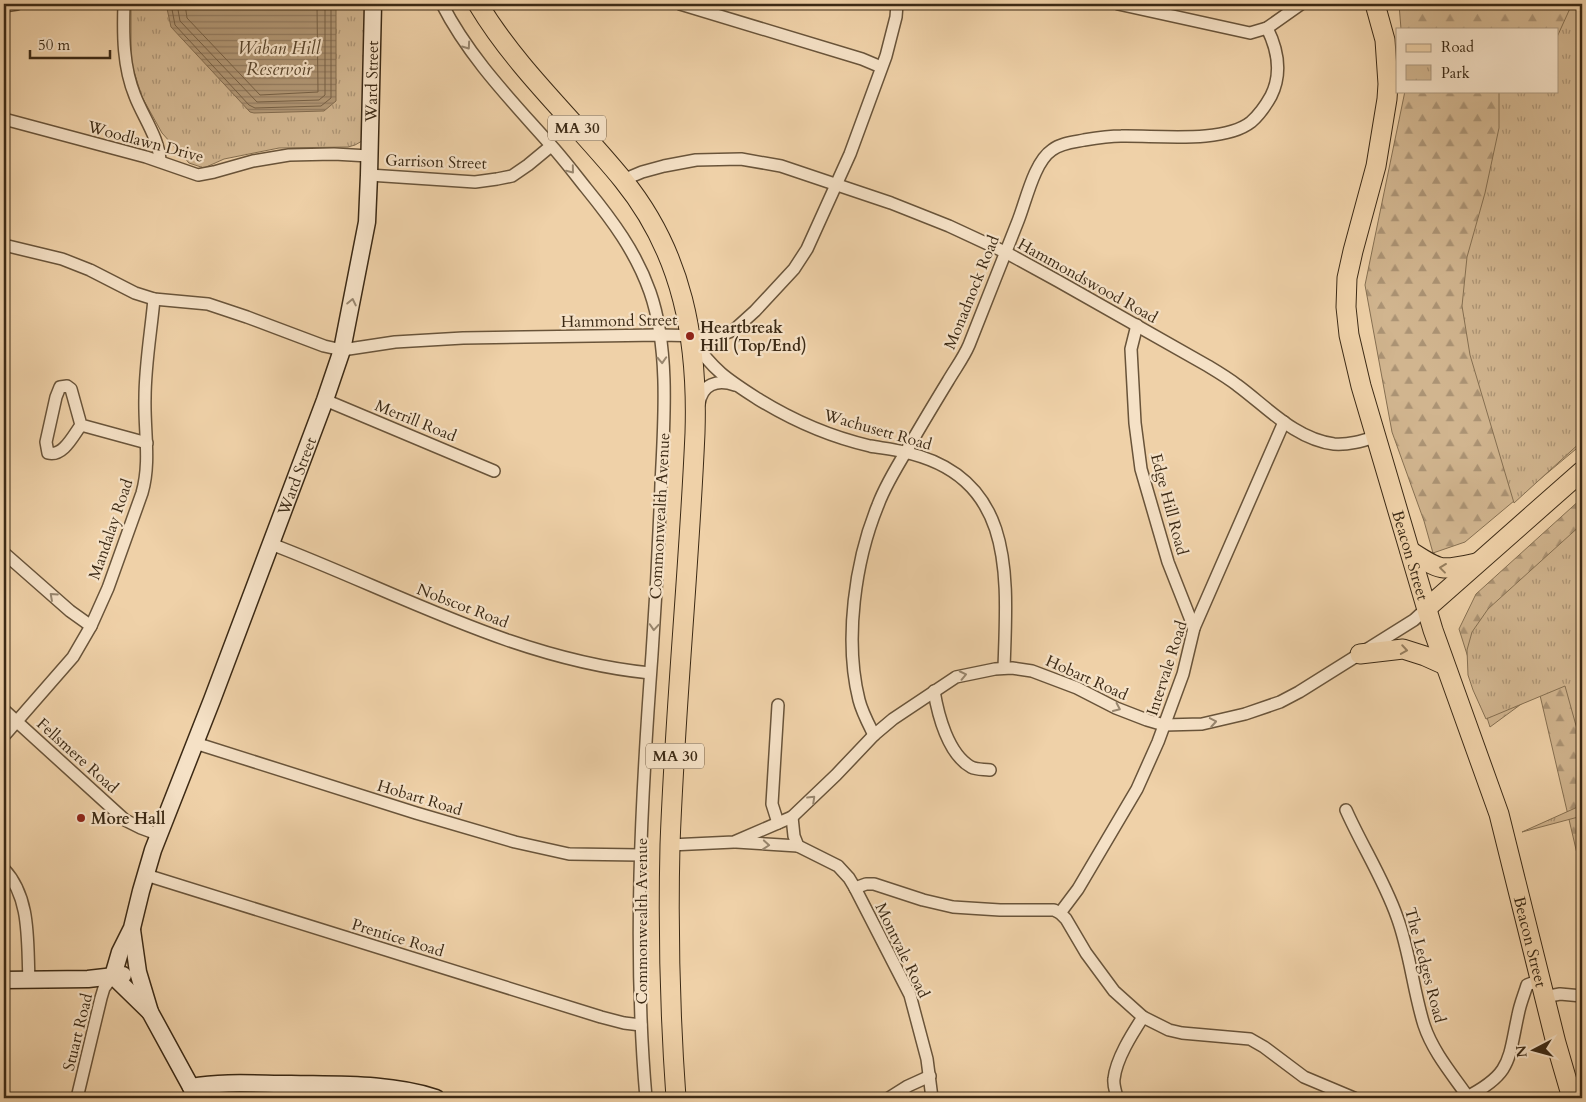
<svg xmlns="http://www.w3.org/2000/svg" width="1586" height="1102" font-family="Cardo,serif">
<defs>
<pattern id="forest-firs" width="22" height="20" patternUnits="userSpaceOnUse" patternTransform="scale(1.25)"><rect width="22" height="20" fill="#d1b58f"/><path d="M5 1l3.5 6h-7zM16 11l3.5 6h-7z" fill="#ab9374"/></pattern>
<pattern id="park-tufts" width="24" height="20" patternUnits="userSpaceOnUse" patternTransform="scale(1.25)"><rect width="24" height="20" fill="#d1b58f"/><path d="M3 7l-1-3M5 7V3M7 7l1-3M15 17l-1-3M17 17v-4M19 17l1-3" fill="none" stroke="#ab9374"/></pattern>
<pattern id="water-rules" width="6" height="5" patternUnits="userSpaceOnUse" patternTransform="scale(1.25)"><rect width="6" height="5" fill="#b29876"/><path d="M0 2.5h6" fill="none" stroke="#927c60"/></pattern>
</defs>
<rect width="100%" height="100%" fill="#efd1a8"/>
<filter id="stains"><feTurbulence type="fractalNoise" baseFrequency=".004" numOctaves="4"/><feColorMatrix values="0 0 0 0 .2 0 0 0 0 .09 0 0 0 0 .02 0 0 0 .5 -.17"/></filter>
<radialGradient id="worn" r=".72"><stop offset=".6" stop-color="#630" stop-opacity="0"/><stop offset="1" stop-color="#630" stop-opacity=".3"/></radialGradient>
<g fill="url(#forest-firs)" stroke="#867052">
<polygon points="1399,4 1582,4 1582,444 1465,542 1433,553 1424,521 1392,432 1365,285 1405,91 1557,91 1557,29 1401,29"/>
<polygon points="1582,498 1582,875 1539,691 1490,727 1459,629 1476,594"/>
</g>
<g fill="url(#park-tufts)" stroke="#867052">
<polygon points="131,4 367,4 362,141 355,145 348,147 279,148 224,159 204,168 189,163 162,133 142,97 131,62"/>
<polygon points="1572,4 1582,4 1582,441 1514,503 1470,355 1462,306 1467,257 1485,193 1499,128 1499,91 1557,91 1557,37"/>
<polygon points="1582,524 1582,747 1565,686 1486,719 1473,690 1468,675 1467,650 1472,632 1488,609"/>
<polygon points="1582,805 1582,816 1522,832"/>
</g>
<polygon fill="url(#water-rules)" stroke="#836c4f" points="166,4 336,4 336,101 324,111 254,113 250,112 171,27"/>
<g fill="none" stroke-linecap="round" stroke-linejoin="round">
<g stroke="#776146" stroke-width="1">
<polyline points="171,4 175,25 249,105 255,108 321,106 331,98 331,4"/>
<polyline points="177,4 180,21 257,102 319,100 325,95 325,4"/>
<polyline points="185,4 187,18 260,95 318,92 317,4"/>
</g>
<defs>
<g id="street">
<path d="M124 4C123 35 123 67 135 96 143 117 159 138 160 161"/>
<path d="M442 4C469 57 510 99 549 143 562 157 574 173 586 188 612 220 636 252 650 292 670 349 664 424 661 484 659 541 656 597 652 654 641 802 633 950 646 1098"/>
<polyline points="680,4 862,59 881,67"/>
<polyline points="1118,4 1250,33 1267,28 1301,4"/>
<polyline points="4,6 17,4"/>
<polyline points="4,119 146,157 198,175 214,172 253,161 289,155 334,154 369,156"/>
<polyline points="369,175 475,182 497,179 512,176 528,165 551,146"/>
<path d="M623 180 642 172 664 166 696 160 741 159 781 166 891 203 949 226 1005 252 1058 281 1208 366C1218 372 1228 378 1237 385 1267 407 1295 439 1334 444 1349 445 1362 441 1375 437"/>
<polyline points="4,245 62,259 90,270 135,293 154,299 208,304 247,317 324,346 342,350 395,342 463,338 660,335 706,336 724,334 734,330 755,311 794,269 807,249 850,154 886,56 896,17 897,4"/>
<polyline points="1137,325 1131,349 1135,423 1141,469 1168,562 1194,628"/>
<path d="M694 341C712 370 730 381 758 399 792 420 831 437 870 446 881 448 893 449 904 452 1017 477 1007 577 1004 668"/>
<polyline points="325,400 494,471"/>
<path d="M699 404C702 384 717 379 735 385"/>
<path d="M81 425C73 436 63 457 48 453L46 442 56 397 60 387 67 386 71 389 81 425 147 443"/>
<path d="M271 544C395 591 516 660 650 673"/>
<polyline points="4,553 70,611 91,626"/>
<path d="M934 691C938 715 948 754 971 767 977 770 984 769 990 770"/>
<polyline points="778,705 772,804 778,823"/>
<polyline points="4,710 125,820 141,828 160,835"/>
<path d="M874 735C868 723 862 712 859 700 844 640 855 561 878 505 885 486 896 468 907 450 920 427 934 404 948 381 955 369 964 357 969 345 985 304 1002 262 1018 221 1026 201 1034 162 1052 150 1061 143 1074 142 1084 140 1096 138 1109 136 1121 136 1156 135 1223 144 1251 122 1259 115 1266 105 1271 96 1282 74 1278 50 1267 28"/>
<path d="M4 736 73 657 91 626 108 588 142 493C151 462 144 430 145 398 145 365 151 332 154 299"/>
<polyline points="195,743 416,813 515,842 569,854 640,855"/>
<path d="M1346 810C1362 846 1384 880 1397 917 1410 952 1413 990 1424 1025 1433 1052 1452 1074 1468 1097"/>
<polyline points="792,817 794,836 798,846 838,866 849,878 855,888 910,995 927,1059 932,1098"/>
<polyline points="736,842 798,846"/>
<polyline points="670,845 734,842 792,817 836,775 874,735 893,719 956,677 995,669 1012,668 1032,671 1077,688 1116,708 1147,720 1164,725 1202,724 1245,714 1280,702 1299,692 1414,620 1427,608"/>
<path d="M4 869C31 898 27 941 29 979"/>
<polyline points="146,875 601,1017 624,1023 641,1025"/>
<polyline points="855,888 866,884 874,884 923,900 953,907 1000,910 1054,910 1060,913 1066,919 1086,953 1114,991 1143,1017 1169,1030 1182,1033 1250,1039 1264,1047 1304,1077 1354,1098"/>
<polyline points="1060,913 1078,889 1137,789 1158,742 1183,674 1194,628 1284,422"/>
<polyline points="1544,997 1560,994 1582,996"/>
<polyline points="77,1098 101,998 104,988 113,976"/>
<polyline points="889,1098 908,1086 930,1076"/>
<path d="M1117 1098C1116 1092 1113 1085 1114 1079 1116 1059 1132 1034 1143 1017"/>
<path d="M1465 1098C1512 1074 1508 1061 1518 1015 1520 1004 1524 995 1527 985L1540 980"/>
</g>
<g id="secondary">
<polyline points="132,930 138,972 150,1012 197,1098"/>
<polyline points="4,980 88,979 123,975"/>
<path id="s1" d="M150 1012 113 976 120 952 132 928 141 891 153 850 212 700 325 400 342 350 367 222 369 175 373 4"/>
<path d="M191 1087C224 1081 258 1084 291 1084 339 1085 390 1083 436 1098"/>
</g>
<g id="primary">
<path d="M478 4C517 69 575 121 623 180 683 254 698 340 695 433 689 571 675 708 670 845 668 929 670 1014 676 1098"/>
<path id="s2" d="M1375 4 1385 40 1388 84 1387 99 1376 166 1353 251 1347 278 1346 307 1349 335 1361 386 1433 630 1499 814 1556 1043 1572 1098"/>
<path d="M1410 551C1441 571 1440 571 1476 563"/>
<polyline points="1427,608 1582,471"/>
<polyline points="1360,654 1403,649 1425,656 1445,665"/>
</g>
</defs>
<use href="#street" stroke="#69543a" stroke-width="14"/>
<use href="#secondary" stroke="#3c2a15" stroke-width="19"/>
<use href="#primary" stroke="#3c2a15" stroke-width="21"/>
<use href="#street" stroke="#f5e1c6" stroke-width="11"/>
<use href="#secondary" stroke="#f5e1c6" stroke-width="16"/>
<use href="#primary" stroke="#efd1a8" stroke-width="19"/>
</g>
<defs><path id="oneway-chevron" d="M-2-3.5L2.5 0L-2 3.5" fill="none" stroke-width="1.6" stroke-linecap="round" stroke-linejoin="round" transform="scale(1.25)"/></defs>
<g stroke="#98866e">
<use href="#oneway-chevron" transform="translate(467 46) rotate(55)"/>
<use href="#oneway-chevron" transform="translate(571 170) rotate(51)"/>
<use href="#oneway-chevron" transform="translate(352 302) rotate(-78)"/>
<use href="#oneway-chevron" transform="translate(662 360) rotate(87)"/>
<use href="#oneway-chevron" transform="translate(53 596) rotate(-138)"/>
<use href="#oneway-chevron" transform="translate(654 627) rotate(94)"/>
<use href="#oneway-chevron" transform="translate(963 675) rotate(-12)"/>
<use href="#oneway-chevron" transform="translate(1117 708) rotate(25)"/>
<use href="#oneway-chevron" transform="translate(1213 722) rotate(-10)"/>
<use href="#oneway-chevron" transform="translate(812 799) rotate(-44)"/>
<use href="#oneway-chevron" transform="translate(766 845) rotate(5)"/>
</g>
<g stroke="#967e5e">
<use href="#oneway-chevron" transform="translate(1443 568) rotate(-173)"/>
<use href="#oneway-chevron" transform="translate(1404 650) rotate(9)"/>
</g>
<g fill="#8f2418" stroke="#f5e1c6" stroke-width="2">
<circle cx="690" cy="336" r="5"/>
<circle cx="81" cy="818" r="5"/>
</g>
<g text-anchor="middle" stroke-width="4.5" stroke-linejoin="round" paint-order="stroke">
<g fill="#f5e1c6" stroke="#74614a" stroke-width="1">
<rect x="548" y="115.5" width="58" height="25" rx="4"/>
<rect x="646" y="743.5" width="58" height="25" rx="4"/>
</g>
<g font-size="15" font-weight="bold" fill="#3c2a15">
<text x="577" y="133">MA 30</text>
<text x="675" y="761">MA 30</text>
</g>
<g font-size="16" fill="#3c2a15" stroke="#f5e1c6">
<text dy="6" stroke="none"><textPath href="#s1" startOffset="990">Ward Street</textPath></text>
<text transform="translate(146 141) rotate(15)" y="6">Woodlawn Drive</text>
<text transform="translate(436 161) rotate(2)" y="6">Garrison Street</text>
<text transform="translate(1088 280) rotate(29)" y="6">Hammondswood Road</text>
<text transform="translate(971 292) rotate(-68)" y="6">Monadnock Road</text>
<text transform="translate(619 320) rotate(-1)" y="6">Hammond Street</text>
<text transform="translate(416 420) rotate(22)" y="6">Merrill Road</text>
<text transform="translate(878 429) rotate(16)" y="6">Wachusett Road</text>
<text dy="6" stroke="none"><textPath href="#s1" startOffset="585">Ward Street</textPath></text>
<text transform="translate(1170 504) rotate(75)" y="6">Edge Hill Road</text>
<text transform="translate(659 516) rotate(-87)" y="6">Commonwealth Avenue</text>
<text transform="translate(110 529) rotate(-71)" y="6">Mandalay Road</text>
<text dy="6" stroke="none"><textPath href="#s2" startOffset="566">Beacon Street</textPath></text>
<text transform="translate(463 605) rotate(21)" y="6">Nobscot Road</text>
<text transform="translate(1166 668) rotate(-72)" y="6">Intervale Road</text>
<text transform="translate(1087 677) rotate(24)" y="6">Hobart Road</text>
<text transform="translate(78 755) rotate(42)" y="6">Fellsmere Road</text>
<text transform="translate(420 797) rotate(17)" y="6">Hobart Road</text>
<text transform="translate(641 921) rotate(-90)" y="6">Commonwealth Avenue</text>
<text transform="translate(398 937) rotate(17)" y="6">Prentice Road</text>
<text dy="6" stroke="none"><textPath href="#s2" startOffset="971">Beacon Street</textPath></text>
<text transform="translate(903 950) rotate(64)" y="6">Montvale Road</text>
<text transform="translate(1426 965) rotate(75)" y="6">The Ledges Road</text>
<text transform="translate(77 1032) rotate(-76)" y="6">Stuart Road</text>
</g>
<g font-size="16" font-weight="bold" fill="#3c2a15" stroke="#f5e1c6" text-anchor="start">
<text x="700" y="333">Heartbreak<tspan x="700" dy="18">Hill (Top/End)</tspan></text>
<text x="91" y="824">More Hall</text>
</g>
<g font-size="18" font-style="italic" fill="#5a462d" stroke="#f5e1c6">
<text x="279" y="54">Waban Hill<tspan x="279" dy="21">Reservoir</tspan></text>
</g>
</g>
<rect width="1586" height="1102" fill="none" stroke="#efd1a8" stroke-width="20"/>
<rect x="5" y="5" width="1576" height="1092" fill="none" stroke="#3c2a15" stroke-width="2.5"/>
<rect x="10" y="10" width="1566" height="1082" fill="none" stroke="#3c2a15"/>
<rect x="1396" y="28" width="162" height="65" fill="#f5e1c6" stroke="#ab987f"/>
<rect x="1406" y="44" width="25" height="8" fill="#efd1a8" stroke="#ab987f"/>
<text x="1441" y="52" font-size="15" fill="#3c2a15">Road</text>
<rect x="1406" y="65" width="25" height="15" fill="url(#park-tufts)" stroke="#ab987f"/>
<text x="1441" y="78" font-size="15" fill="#3c2a15">Park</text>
<g transform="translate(1534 1050) rotate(264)" stroke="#f5e1c6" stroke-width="4" paint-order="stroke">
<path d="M0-4L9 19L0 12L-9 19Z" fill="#3c2a15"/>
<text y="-8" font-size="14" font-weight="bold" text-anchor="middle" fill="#3c2a15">N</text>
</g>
<path d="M30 50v8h80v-8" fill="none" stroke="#3c2a15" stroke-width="2.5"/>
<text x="38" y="50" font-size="15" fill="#3c2a15" stroke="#f5e1c6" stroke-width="4" paint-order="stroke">50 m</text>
<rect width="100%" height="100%" filter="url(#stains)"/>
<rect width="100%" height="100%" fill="url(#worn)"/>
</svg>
